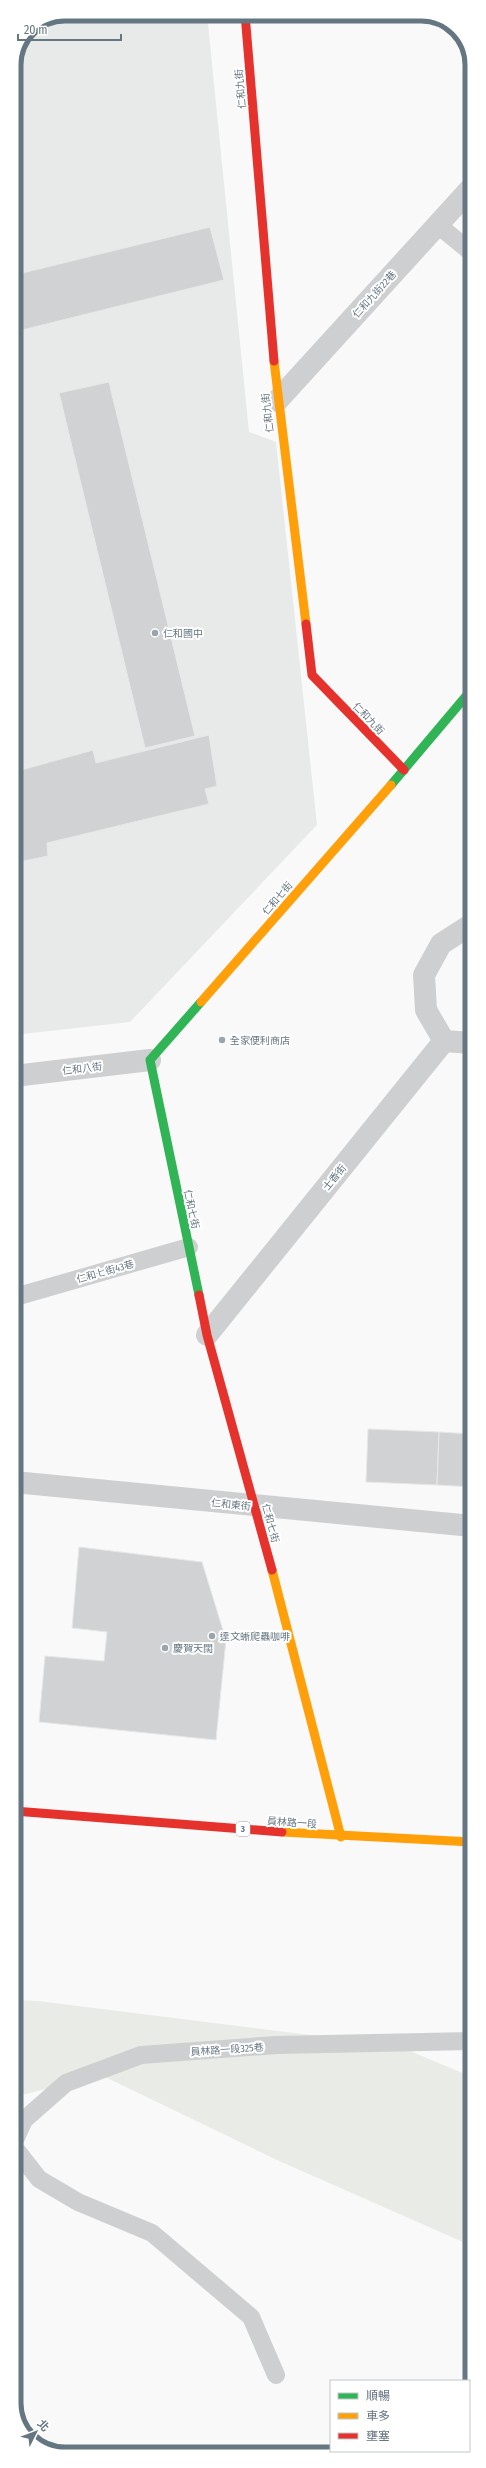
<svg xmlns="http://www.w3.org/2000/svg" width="486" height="2468" font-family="'Fira Sans Condensed','Noto Sans TC',sans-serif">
<rect width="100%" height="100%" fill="#f9f9f9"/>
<polygon fill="#e8e9e9" points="65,14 207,14 249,432 276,442 317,825 130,1022 14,1035 14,65 29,29"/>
<polygon fill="#e8ebe6" points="14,2000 38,2001 398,2046 472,2077 472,2246 277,2160 101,2075 14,2097"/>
<g fill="#d0d2d3" stroke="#e8e8e8">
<polygon points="210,227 224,280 14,332 14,275"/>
<polygon points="109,382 195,736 145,748 59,393"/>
<polygon points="209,735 217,786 205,789 209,804 47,843 48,856 14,863 14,784 16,783 14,772 93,750 96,763"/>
<polygon points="368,1429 439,1432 437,1485 366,1482"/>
<polygon points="439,1432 472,1434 472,1487 437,1485"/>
<polygon points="79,1547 202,1562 226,1640 216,1740 39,1722 45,1656 104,1661 107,1632 72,1628"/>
</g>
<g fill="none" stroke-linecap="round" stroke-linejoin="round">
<g stroke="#cecfd0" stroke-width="18">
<polyline points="438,225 472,253"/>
<polyline points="22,1295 189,1247"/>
<polyline points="14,2142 24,2120 66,2083 141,2055 276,2045 472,2041"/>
<polyline points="14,2147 39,2179 78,2202 152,2233 251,2317 276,2375"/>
</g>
<g stroke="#cecfd0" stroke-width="22">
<polyline points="277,401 472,187"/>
<polyline points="444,1041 426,1010 424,975 441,944 472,924"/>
<polyline points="444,1041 472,1043"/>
<polyline points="14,1076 150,1060"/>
<polyline points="207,1335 444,1041"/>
<polyline points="14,1482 472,1526"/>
</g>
<g stroke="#30b455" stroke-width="9">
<polyline points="391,785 472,689"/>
<polyline points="199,1295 150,1060 201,1002"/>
</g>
<g stroke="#ff9f0a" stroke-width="9">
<polyline points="274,361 306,624"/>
<polyline points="201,1002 391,785"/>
<polyline points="272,1570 341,1837"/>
<polyline points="282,1832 472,1842"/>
</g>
<g stroke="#e5322d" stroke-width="9">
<polyline points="245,14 274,361"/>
<polyline points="306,624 312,675 404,770"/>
<polyline points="199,1295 207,1335 272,1570"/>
<polyline points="14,1811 282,1832"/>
</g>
</g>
<g fill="#99a4ac" stroke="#fff" stroke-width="1.5">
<circle cx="155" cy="633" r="4"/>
<circle cx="222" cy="1040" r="4"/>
<circle cx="212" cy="1636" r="4"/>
<circle cx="165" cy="1648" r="4"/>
</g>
<g text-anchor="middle" stroke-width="4" stroke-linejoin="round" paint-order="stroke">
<rect fill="#fff" stroke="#939fa8" stroke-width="1" x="236" y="1822" width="14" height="14" rx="3"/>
<g font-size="9" font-weight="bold" fill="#657683">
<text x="243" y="1832">3</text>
</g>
<g font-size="10" fill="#657683" stroke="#fff">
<text transform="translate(240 89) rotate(-95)" y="4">仁和九街</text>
<text transform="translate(374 294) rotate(-48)" y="4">仁和九街22巷</text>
<text transform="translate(267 413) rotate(-97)" y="4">仁和九街</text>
<text transform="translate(369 718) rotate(46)" y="4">仁和九街</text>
<text transform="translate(277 898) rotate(-49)" y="4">仁和七街</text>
<text transform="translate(82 1068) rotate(-7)" y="4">仁和八街</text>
<text transform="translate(334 1177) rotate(-51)" y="4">士香街</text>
<text transform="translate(192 1209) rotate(78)" y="4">仁和七街</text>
<text transform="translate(105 1271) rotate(-16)" y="4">仁和七街43巷</text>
<text transform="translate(231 1504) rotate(6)" y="4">仁和東街</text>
<text transform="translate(271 1523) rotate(75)" y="4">仁和七街</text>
<text transform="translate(292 1822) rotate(4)" y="4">員林路一段</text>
<text transform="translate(227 2049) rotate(-4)" y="4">員林路一段325巷</text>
</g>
<g font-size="10" fill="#657683" stroke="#fff" text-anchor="start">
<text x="163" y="637">仁和國中</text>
<text x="230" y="1044">全家便利商店</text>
<text x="220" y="1640">達文蜥爬蟲咖啡</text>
<text x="173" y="1652">慶賀天闊</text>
</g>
</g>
<path d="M0 0H486V2468H0ZM65 21H421A44 44 0 0 1 465 65V2403A44 44 0 0 1 421 2447H65A44 44 0 0 1 21 2403V65A44 44 0 0 1 65 21Z" fill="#fff" fill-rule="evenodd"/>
<path fill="none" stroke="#657683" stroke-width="5" d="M65 21H421A44 44 0 0 1 465 65V2403A44 44 0 0 1 421 2447H65A44 44 0 0 1 21 2403V65A44 44 0 0 1 65 21Z"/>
<rect x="330" y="2380" width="140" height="72" fill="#ffffff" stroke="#c1c8cd"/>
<rect x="338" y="2393" width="20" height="6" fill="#30b455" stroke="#c1c8cd"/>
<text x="366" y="2400" font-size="12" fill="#657683">順暢</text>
<rect x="338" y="2413" width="20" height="6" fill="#ff9f0a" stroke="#c1c8cd"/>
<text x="366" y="2420" font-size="12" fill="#657683">車多</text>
<rect x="338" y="2433" width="20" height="6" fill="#e5322d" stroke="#c1c8cd"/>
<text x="366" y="2440" font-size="12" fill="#657683">壅塞</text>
<g transform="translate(36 2432) rotate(48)" stroke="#ffffff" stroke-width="3" paint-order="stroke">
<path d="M0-3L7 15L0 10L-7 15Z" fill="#657683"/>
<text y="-6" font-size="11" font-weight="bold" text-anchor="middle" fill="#657683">北</text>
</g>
<path d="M18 34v6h103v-6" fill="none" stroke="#657683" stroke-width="2"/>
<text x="24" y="34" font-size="12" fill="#657683" stroke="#ffffff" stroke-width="3" paint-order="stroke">20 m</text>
</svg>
